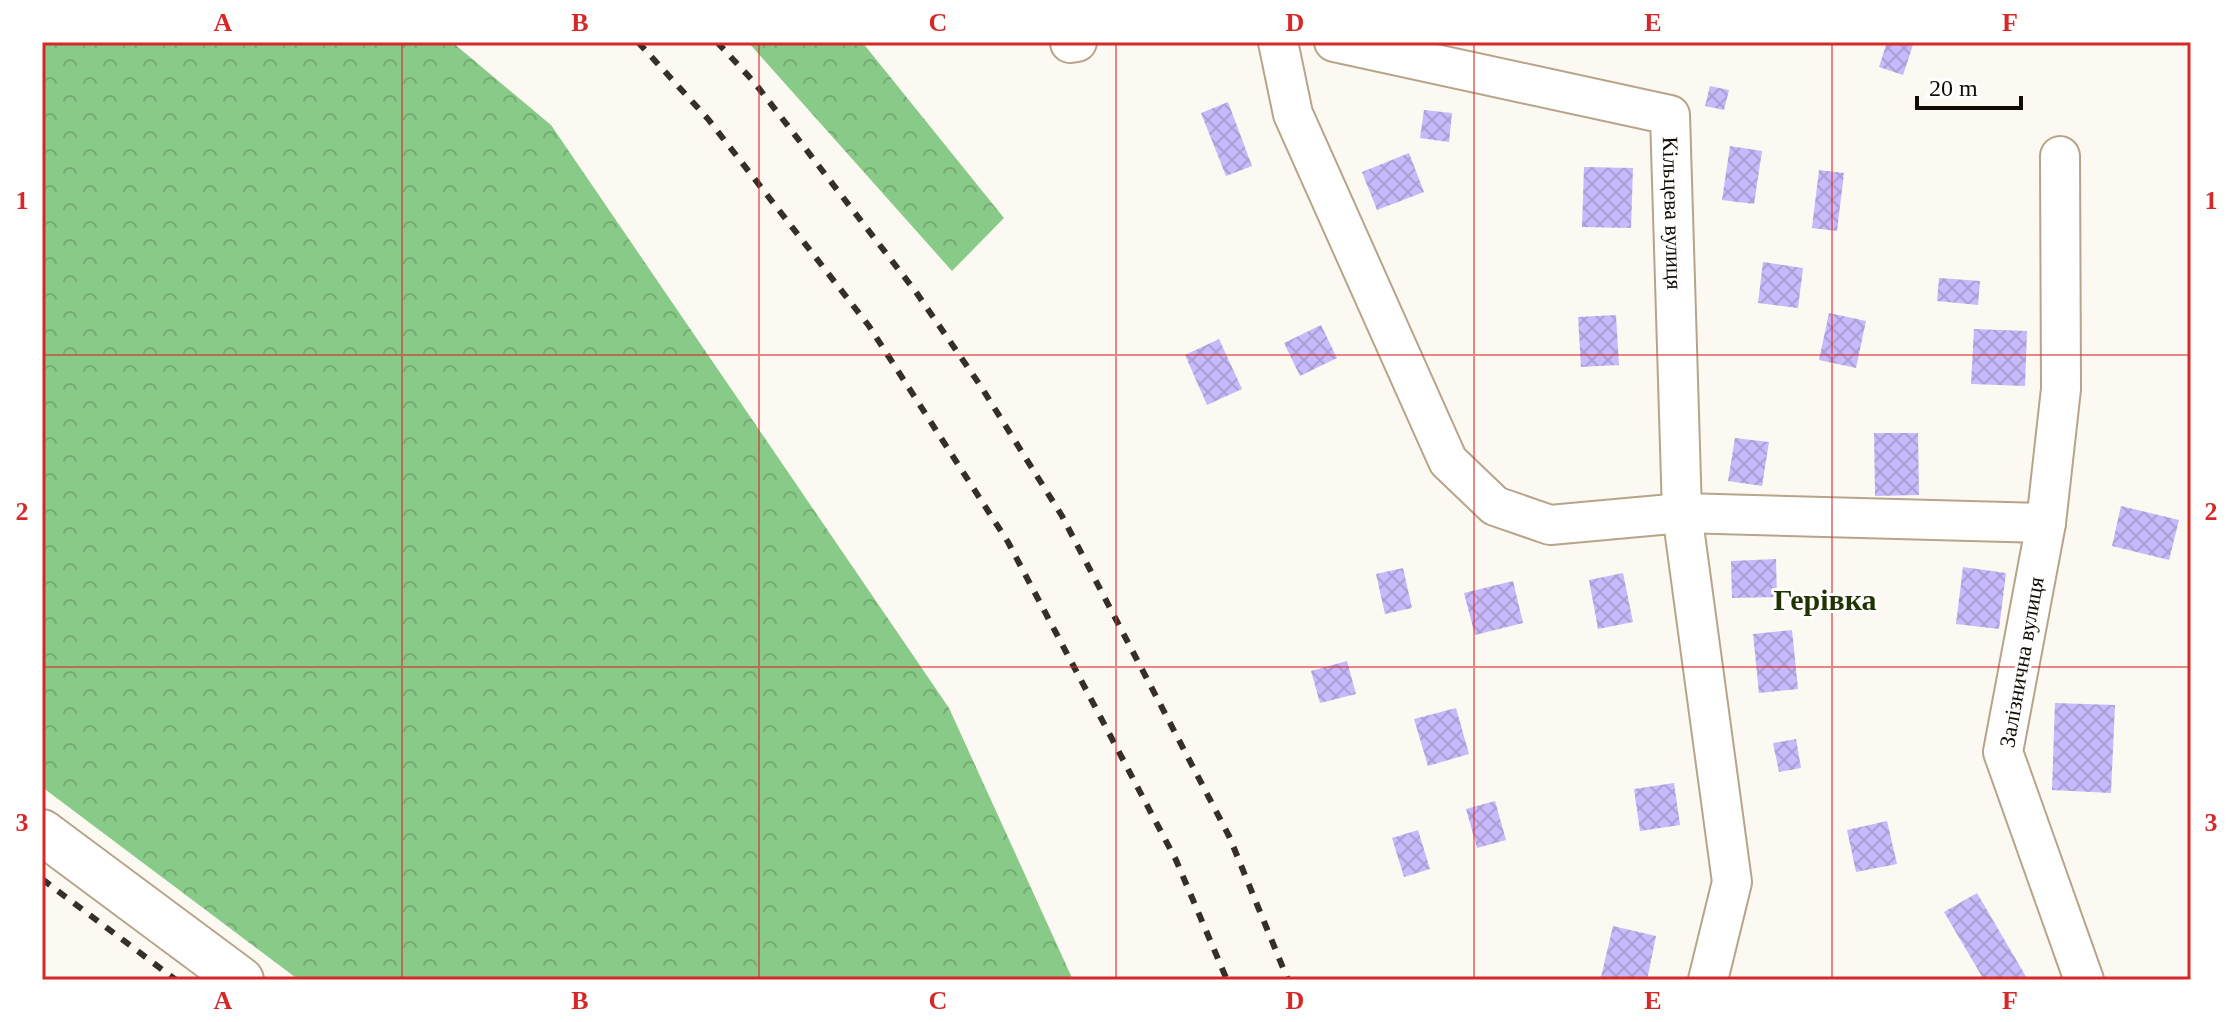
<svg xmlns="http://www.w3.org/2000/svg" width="2233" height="1022" font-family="Georgia,serif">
<defs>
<pattern id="forest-crowns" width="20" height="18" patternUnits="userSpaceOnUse" patternTransform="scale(2)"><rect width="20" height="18" fill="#88ca87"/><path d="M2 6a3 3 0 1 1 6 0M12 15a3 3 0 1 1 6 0" fill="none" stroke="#74ac73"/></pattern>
<pattern id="building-cross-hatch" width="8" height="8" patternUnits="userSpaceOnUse" patternTransform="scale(2)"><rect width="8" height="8" fill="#c8b9fa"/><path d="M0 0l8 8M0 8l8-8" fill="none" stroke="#ab9ed5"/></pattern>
</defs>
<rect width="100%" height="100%" fill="#fcf8f2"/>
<g fill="url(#forest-crowns)">
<polygon points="42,42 452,42 551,125 949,708 1073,980 299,980 42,787"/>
<polygon points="748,42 862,42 1004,218 952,271"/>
</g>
<g fill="url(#building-cross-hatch)">
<polygon points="1887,42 1914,42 1903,75 1879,67"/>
<polygon points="1710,86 1729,90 1724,110 1705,106"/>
<polygon points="1228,102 1252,166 1226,176 1201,113"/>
<polygon points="1424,110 1452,113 1449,142 1420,138"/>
<polygon points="1730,146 1762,151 1754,204 1722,200"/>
<polygon points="1409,153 1424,192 1377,210 1362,172"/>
<polygon points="1584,167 1633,168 1631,228 1582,227"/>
<polygon points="1819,170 1844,173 1837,231 1812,228"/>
<polygon points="1763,262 1803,268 1798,308 1758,303"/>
<polygon points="1939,278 1980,281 1978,305 1937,301"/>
<polygon points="1829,313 1866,321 1856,368 1819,360"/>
<polygon points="1616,315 1619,365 1581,367 1578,317"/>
<polygon points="1321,325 1337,358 1300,376 1284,343"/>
<polygon points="1974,329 2027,331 2025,386 1971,384"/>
<polygon points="1219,339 1242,389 1207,405 1185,355"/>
<polygon points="1874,433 1918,433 1919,495 1875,496"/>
<polygon points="1735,438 1769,442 1762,486 1728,481"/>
<polygon points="2121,506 2179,520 2169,560 2112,546"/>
<polygon points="1776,559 1777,597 1732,598 1731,561"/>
<polygon points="1963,567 2006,573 1999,629 1956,624"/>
<polygon points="1403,568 1412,608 1385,614 1376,574"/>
<polygon points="1623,573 1633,622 1598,629 1589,580"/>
<polygon points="1513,581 1523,623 1475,635 1464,593"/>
<polygon points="1792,630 1798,689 1759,693 1753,634"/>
<polygon points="1347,661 1356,694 1320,703 1311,671"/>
<polygon points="2055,703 2115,705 2111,793 2052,790"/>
<polygon points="1456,708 1469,754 1428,766 1414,719"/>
<polygon points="1796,739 1801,768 1779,772 1773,743"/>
<polygon points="1674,783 1680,825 1640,831 1634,789"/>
<polygon points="1495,801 1506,840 1477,848 1466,809"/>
<polygon points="1887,821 1897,864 1856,872 1847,830"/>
<polygon points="1418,830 1430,869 1404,877 1392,838"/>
<polygon points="1977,893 2028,980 1984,980 1944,912"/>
<polygon points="1613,926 1656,936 1647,980 1614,980 1601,977"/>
</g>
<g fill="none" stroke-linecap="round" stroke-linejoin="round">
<defs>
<g id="minor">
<polyline points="1278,42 1293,114 1448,461 1495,506 1550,525 1682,513 2046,523"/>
<path id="s1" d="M1334 42 1670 115 1682 513 1732 882 1708 980"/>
<polyline points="1070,43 1077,42"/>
<polyline points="2060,156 2061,389 2046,523 2003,752 2084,980"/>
</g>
<polyline id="tertiary" points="42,832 241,980"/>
</defs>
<use href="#minor" stroke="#b7a48a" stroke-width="42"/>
<use href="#tertiary" stroke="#b7a48a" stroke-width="48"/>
<use href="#minor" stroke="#fff" stroke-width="38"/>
<use href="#tertiary" stroke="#fff" stroke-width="44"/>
<g stroke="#352f27" stroke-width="6" stroke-dasharray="10 10" stroke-linecap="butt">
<polyline points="638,42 708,119 869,326 1008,542 1176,860 1227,980"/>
<polyline points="717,42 754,82 916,292 980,385 1062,516 1229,836 1288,980"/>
<polyline points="42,879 176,980"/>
</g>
</g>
<path fill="none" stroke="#d62828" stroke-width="2" stroke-opacity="0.55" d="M402 42V980M759 42V980M1116 42V980M1474 42V980M1832 42V980M42 355H2191M42 667H2191"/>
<g text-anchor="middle" stroke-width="6" stroke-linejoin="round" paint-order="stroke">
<g font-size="22" fill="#110b03" stroke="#fff">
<text dy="8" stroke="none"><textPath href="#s1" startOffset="442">Кільцева вулиця</textPath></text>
<text transform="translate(2021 662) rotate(-80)" y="8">Залізнична вулиця</text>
</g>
<g font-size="30" font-weight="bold" fill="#1f3400" stroke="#fff">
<text x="1825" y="610">Герівка</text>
</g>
</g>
<rect width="2233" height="1022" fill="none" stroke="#ffffff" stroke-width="88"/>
<path d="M1917 96v12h104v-12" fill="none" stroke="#110b03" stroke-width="4"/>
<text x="1929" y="96" font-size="24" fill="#110b03" stroke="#ffffff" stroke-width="6" paint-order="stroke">20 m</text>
<rect x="44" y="44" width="2145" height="934" fill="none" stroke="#d62828" stroke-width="3"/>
<g font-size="26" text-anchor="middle" font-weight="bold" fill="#d62828">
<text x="223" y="31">A</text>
<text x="580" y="31">B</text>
<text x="938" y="31">C</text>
<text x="1295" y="31">D</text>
<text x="1653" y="31">E</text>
<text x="2010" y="31">F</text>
<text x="22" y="209">1</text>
<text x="2211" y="209">1</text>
<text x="22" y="520">2</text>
<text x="2211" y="520">2</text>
<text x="22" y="831">3</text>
<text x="2211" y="831">3</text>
<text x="223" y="1009">A</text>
<text x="580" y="1009">B</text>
<text x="938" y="1009">C</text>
<text x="1295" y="1009">D</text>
<text x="1653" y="1009">E</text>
<text x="2010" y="1009">F</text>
</g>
</svg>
